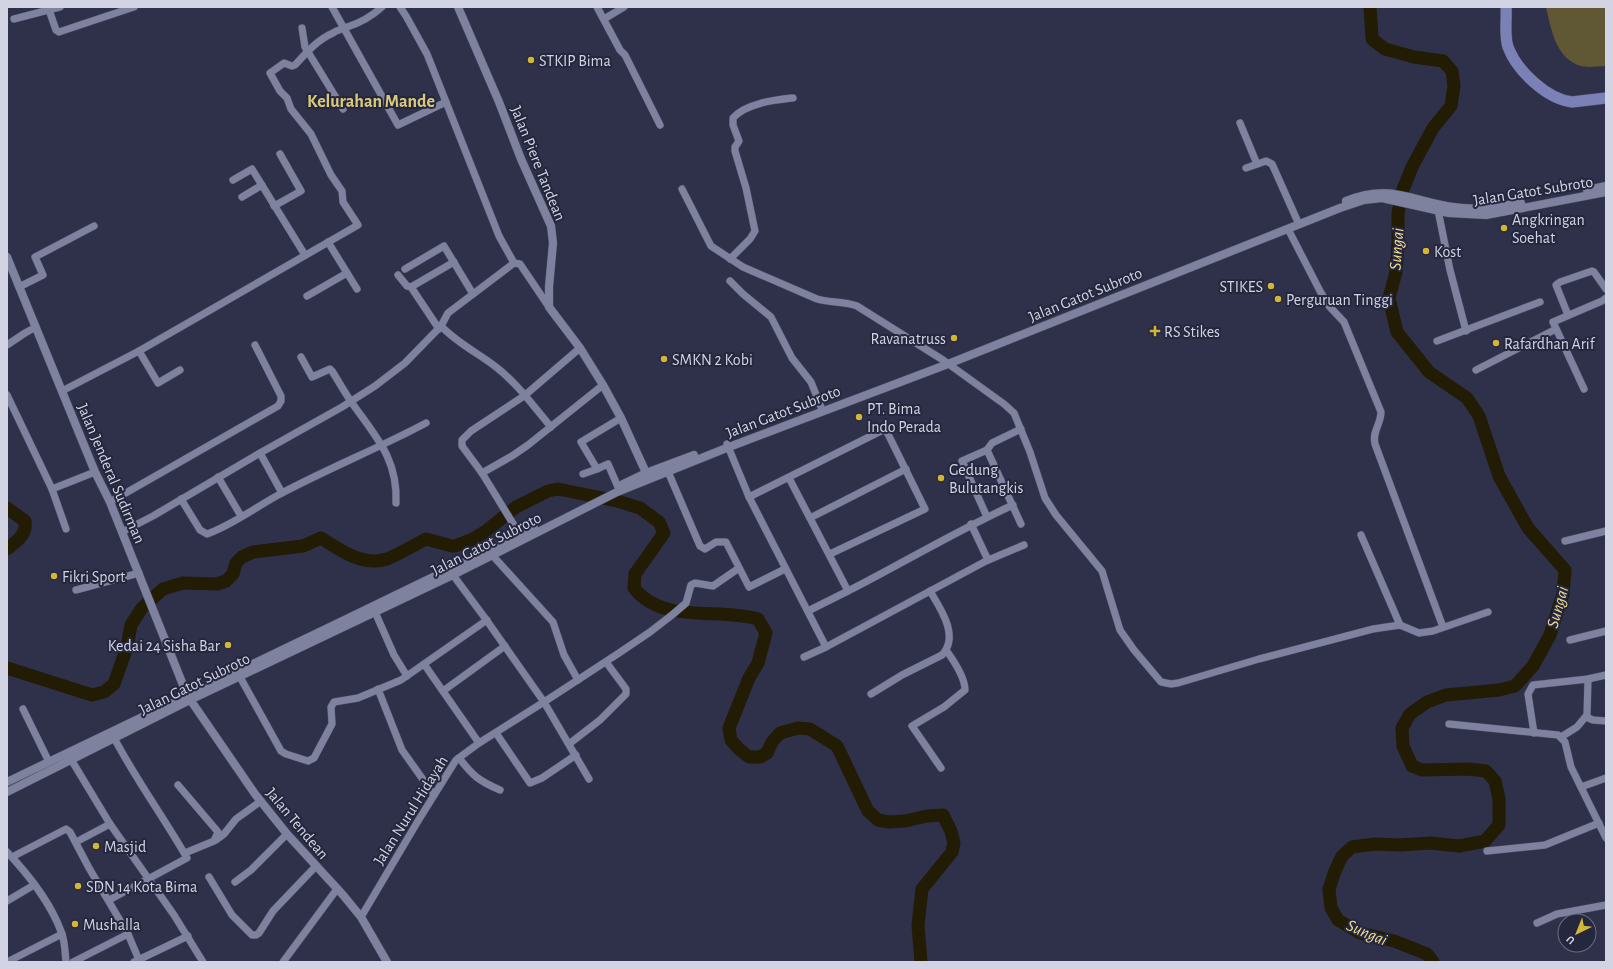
<svg xmlns="http://www.w3.org/2000/svg" width="1613" height="969" font-family="'Alegreya Sans',sans-serif">
<rect width="100%" height="100%" fill="#2e3149"/>
<path fill="#605735" d="M1546 7H1606V66C1598 66 1588 68 1581 66 1556 59 1551 29 1546 7Z"/>
<g fill="none" stroke-linecap="round" stroke-linejoin="round">
<g stroke="#211c03" stroke-width="13">
<polyline points="1370,7 1372,39 1385,49 1414,57 1443,61 1452,71 1454,86 1451,106 1433,128 1412,167 1402,192 1398,214 1398,243 1396,272 1389,298 1397,332 1429,372 1467,398 1479,416 1499,476 1528,528 1565,570 1563,594 1550,635 1533,666 1515,686 1499,690 1446,695 1427,702 1410,714 1402,728 1403,746 1412,766 1422,770 1468,769 1486,771 1495,781 1499,799 1499,825 1485,841 1459,846 1430,843 1400,845 1375,844 1352,847 1342,856 1335,871 1329,889 1331,908 1338,920 1360,933 1394,941 1427,954 1433,962"/>
<path d="M7 508 25 521C27 535 17 541 7 549"/>
<path d="M7 668 92 695 104 692 114 684 127 647 131 625 142 608 163 589 183 583 217 584 226 581 233 574 236 563 242 557 253 552 303 546 321 538C340 550 363 567 387 559 400 554 414 545 426 539L452 546H455L473 539 486 531 516 507 548 491 558 489 617 501 640 508 659 522 664 533 635 574 634 588C663 625 718 607 758 619L766 633 758 663 749 678 729 728 731 740 739 749 749 757H760L767 753 772 742 780 733 798 728 810 729 837 746 868 811 878 820 889 822 905 821 927 816 943 815 951 831 954 843 952 852 922 889 918 925 921 962"/>
</g>
<defs>
<g id="minor">
<polyline points="48,7 56,30 59,32 134,7"/>
<polyline points="332,7 398,125 446,102"/>
<polyline points="400,7 406,16 427,54 499,236 514,263"/>
<polyline points="597,7 620,50 625,55 660,125"/>
<polyline points="14,19 60,7"/>
<polyline points="604,19 624,7"/>
<polyline points="302,28 305,47 343,109"/>
<polyline points="1240,123 1257,164"/>
<polyline points="1246,168 1266,161 1272,164 1297,220"/>
<polyline points="233,180 252,169 305,255"/>
<path d="M682 189 711 246 743 267 817 299C830 303 844 301 857 306L943 360 1004 404 1014 413 1030 452 1045 498 1056 515 1102 571 1120 630 1134 650 1161 682 1171 684 1178 683 1259 659 1373 629 1400 625 1419 633 1433 631 1488 612"/>
<polyline points="242,197 262,185"/>
<polyline points="274,206 301,191 280,154"/>
<polyline points="1438,210 1450,270 1466,331"/>
<path d="M1288 229 1320 291 1329 306 1344 322 1381 412C1381 424 1372 431 1375 444L1443 627"/>
<polyline points="328,242 357,289"/>
<path d="M730 259 750 239 755 231 746 188 735 151V147L739 141 733 125V118C746 103 775 100 793 98"/>
<polyline points="405,269 444,246 473,294"/>
<polyline points="398,275 407,286 411,287 439,329"/>
<polyline points="730,281 743,294 771,317 792,358 811,382 821,407"/>
<polyline points="19,287 43,275 35,257 94,226"/>
<polyline points="411,287 454,262"/>
<polyline points="307,296 347,273"/>
<polyline points="1568,315 1556,285 1560,282 1592,271 1594,272 1606,289"/>
<path d="M441 326C457 343 478 353 496 367 517 383 534 407 551 427"/>
<polyline points="1437,341 1540,302"/>
<polyline points="7,345 25,333 36,327"/>
<polyline points="139,351 158,383 180,370"/>
<path d="M301 357 312 377 330 369 332 371C339 382 345 393 352 403 376 437 398 459 396 503"/>
<polyline points="1476,370 1556,329"/>
<polyline points="1584,389 1553,322 1602,301 1606,298"/>
<path d="M62 391 139 351 358 225 343 202 342 191 331 175 311 134 291 109 287 98 280 91 270 73 284 63 292 66 295 65C306 53 317 40 333 33 337 30 343 29 347 27 360 23 372 16 382 7"/>
<polyline points="7,395 52,489 95,472"/>
<polyline points="727,444 749,497 826,647 986,561 1024,545"/>
<polyline points="987,450 992,443 1021,429"/>
<polyline points="260,453 282,493"/>
<polyline points="666,467 700,546 705,549 716,542 726,542 749,587 785,569"/>
<polyline points="482,473 512,456 528,445 603,385"/>
<polyline points="583,474 597,469"/>
<polyline points="218,477 241,516"/>
<polyline points="789,478 848,591 808,611"/>
<polyline points="618,487 608,464 597,469 581,442 621,418"/>
<polyline points="52,489 66,529"/>
<polyline points="749,497 885,429 888,434 925,509 830,554"/>
<path d="M181 499 200 530 207 534C233 525 257 506 282 493 329 468 379 448 426 423"/>
<polyline points="110,502 278,406 281,401 281,396 255,345"/>
<polyline points="987,517 962,461 987,450 1021,524"/>
<polyline points="810,518 906,469"/>
<polyline points="971,524 988,560"/>
<polyline points="122,532 153,516 260,453 342,407 375,386 405,363 441,326 448,313 514,263 520,264 549,307"/>
<polyline points="520,535 482,473 462,446 462,440 471,431 524,396 580,348"/>
<polyline points="1361,535 1400,625"/>
<polyline points="1565,541 1606,531"/>
<polyline points="493,556 553,622 564,655 578,680"/>
<polyline points="76,590 139,573"/>
<path d="M848 591C903 563 956 531 1013 505"/>
<polyline points="375,612 394,655 407,676"/>
<polyline points="1570,640 1606,631"/>
<polyline points="804,657 826,647"/>
<polyline points="424,664 479,743"/>
<polyline points="240,677 281,751 286,754 308,761 314,758 332,724 331,707 334,702 358,698 401,680 487,620"/>
<polyline points="378,689 402,750 434,795"/>
<polyline points="443,691 505,646"/>
<path d="M871 694 902 675 942 655C960 636 940 608 930 591"/>
<polyline points="23,709 49,762"/>
<polyline points="1586,717 1593,720 1606,721"/>
<polyline points="1449,724 1558,735 1565,742 1571,767 1606,838"/>
<polyline points="496,733 530,783 542,778 576,755"/>
<polyline points="1534,733 1528,694 1533,685 1588,679 1606,675"/>
<polyline points="1561,737 1577,727 1587,715 1588,679"/>
<polyline points="569,744 600,720 626,694 626,689 606,662"/>
<polyline points="69,756 110,824 174,915 203,962"/>
<path d="M459 758C473 776 479 781 500 790"/>
<path d="M941 768 912 726 944 707 965 690C965 677 954 661 946 650"/>
<polyline points="589,779 544,702 619,653 650,632 672,615 686,603 691,585 695,583 713,586 739,568"/>
<polyline points="178,785 218,832 214,841 185,853"/>
<polyline points="1581,787 1606,778"/>
<polyline points="216,840 224,834 236,819 261,801"/>
<polyline points="76,842 110,824"/>
<polyline points="1487,851 1545,845 1599,823"/>
<path d="M7 852C28 874 52 905 62 934 65 943 65 953 66 962"/>
<polyline points="12,857 66,829 70,832 89,868 128,934 73,962"/>
<polyline points="209,877 232,915 252,935 256,935 259,933 273,911 316,866"/>
<polyline points="235,882 251,870 287,834"/>
<path d="M109 900 187 858C163 816 134 777 112 734"/>
<polyline points="7,901 34,885"/>
<polyline points="361,917 418,821 456,760 479,743 544,702 485,618 450,571"/>
<polyline points="1537,923 1557,914 1606,905"/>
<polyline points="128,934 139,960"/>
<polyline points="7,962 62,934"/>
<polyline points="134,962 188,936"/>
<polyline points="283,962 337,889"/>
</g>
<g id="tertiary">
<polyline points="458,7 499,102 521,159 551,226 553,243 549,287 549,307 580,348 603,385 621,418 648,477"/>
<polyline points="1587,190 1606,186"/>
<path d="M1346 201C1390 183 1411 201 1453 207 1476 211 1499 206 1521 203"/>
<polyline points="7,257 95,472 110,502 187,695 255,794 287,834 343,895 361,917 387,962"/>
<polyline points="623,484 646,473 694,455"/>
<path d="M7 782C182 697 359 614 534 528"/>
<polyline points="7,792 190,700 453,575 617,492 729,447 948,364 1340,208 1364,200 1382,198 1449,213 1486,215 1606,192"/>
</g>
<path id="trunk" d="M1506 7C1507 20 1504 35 1508 47 1517 71 1547 99 1572 102L1606 98"/>
</defs>
<use href="#minor" stroke="#4b4d62" stroke-width="8"/>
<use href="#tertiary" stroke="#4b4d62" stroke-width="9"/>
<use href="#trunk" stroke="#4b4d62" stroke-width="12"/>
<use href="#minor" stroke="#7e829e" stroke-width="7"/>
<use href="#tertiary" stroke="#7e829e" stroke-width="8"/>
<use href="#trunk" stroke="#7b80b7" stroke-width="11"/>
</g>
<g fill="#d2b736" stroke="#25273e" stroke-width="1.5">
<circle cx="531" cy="60" r="4"/>
<circle cx="1504" cy="228" r="4"/>
<circle cx="1426" cy="251" r="4"/>
<circle cx="1271" cy="286" r="4"/>
<circle cx="1278" cy="299" r="4"/>
<path d="M1153 325h4v4h4v4h-4v4h-4v-4h-4v-4h4z"/>
<circle cx="954" cy="338" r="4"/>
<circle cx="1496" cy="343" r="4"/>
<circle cx="664" cy="359" r="4"/>
<circle cx="859" cy="417" r="4"/>
<circle cx="941" cy="478" r="4"/>
<circle cx="54" cy="576" r="4"/>
<circle cx="228" cy="645" r="4"/>
<circle cx="96" cy="846" r="4"/>
<circle cx="78" cy="886" r="4"/>
<circle cx="75" cy="924" r="4"/>
</g>
<g text-anchor="middle" stroke-width="4" stroke-linejoin="round" paint-order="stroke">
<g font-size="16" fill="#d2d4e4" stroke="#25273e" text-anchor="start">
<text x="539" y="66">STKIP Bima</text>
<text x="1512" y="225">Angkringan<tspan x="1512" dy="18">Soehat</tspan></text>
<text x="1434" y="257">Kost</text>
<text x="1263" y="292" text-anchor="end">STIKES</text>
<text x="1286" y="305">Perguruan Tinggi</text>
<text x="1164" y="337">RS Stikes</text>
<text x="946" y="344" text-anchor="end">Ravanatruss</text>
<text x="1504" y="349">Rafardhan Arif</text>
<text x="672" y="365">SMKN 2 Kobi</text>
<text x="867" y="414">PT. Bima<tspan x="867" dy="18">Indo Perada</tspan></text>
<text x="949" y="475">Gedung<tspan x="949" dy="18">Bulutangkis</tspan></text>
<text x="62" y="582">Fikri Sport</text>
<text x="220" y="651" text-anchor="end">Kedai 24 Sisha Bar</text>
<text x="104" y="852">Masjid</text>
<text x="86" y="892">SDN 14 Kota Bima</text>
<text x="83" y="930">Mushalla</text>
</g>
<g font-size="16" fill="#d2d4e4" stroke="#25273e">
<text transform="translate(539 163) rotate(68)" y="6">Jalan Piere Tandean</text>
<text transform="translate(1533 190) rotate(-9)" y="6">Jalan Gatot Subroto</text>
<text transform="translate(1085 294) rotate(-22)" y="6">Jalan Gatot Subroto</text>
<text transform="translate(783 411) rotate(-21)" y="6">Jalan Gatot Subroto</text>
<text transform="translate(112 473) rotate(67)" y="6">Jalan Jenderal Sudirman</text>
<text transform="translate(486 543) rotate(-27)" y="6">Jalan Gatot Subroto</text>
<text transform="translate(194 683) rotate(-26)" y="6">Jalan Gatot Subroto</text>
<text transform="translate(410 810) rotate(-58)" y="6">Jalan Nurul Hidayah</text>
<text transform="translate(298 823) rotate(50)" y="6">Jalan Tendean</text>
</g>
<g font-size="17" font-style="italic" fill="#f0dd8f" stroke="#25273e">
<text transform="translate(1396 249) rotate(-86)" y="6">Sungai</text>
<text transform="translate(1557 607) rotate(-75)" y="6">Sungai</text>
<text transform="translate(1367 932) rotate(23)" y="6">Sungai</text>
</g>
<g font-size="18" font-weight="bold" fill="#dbc97b" stroke="#25273e">
<text x="371" y="107">Kelurahan Mande</text>
</g>
</g>
<rect width="1613" height="969" fill="none" stroke="#d2d4e4" stroke-width="16"/>
<g transform="translate(1577 933) rotate(223)"><circle r="19" fill="#25273e" stroke="#6a6c80"/>
<path d="M0-3L7 15L0 10L-7 15Z" fill="#d2b736"/>
<text y="-6" font-size="11" font-weight="bold" text-anchor="middle" fill="#d2d4e4">U</text>
</g>
</svg>
